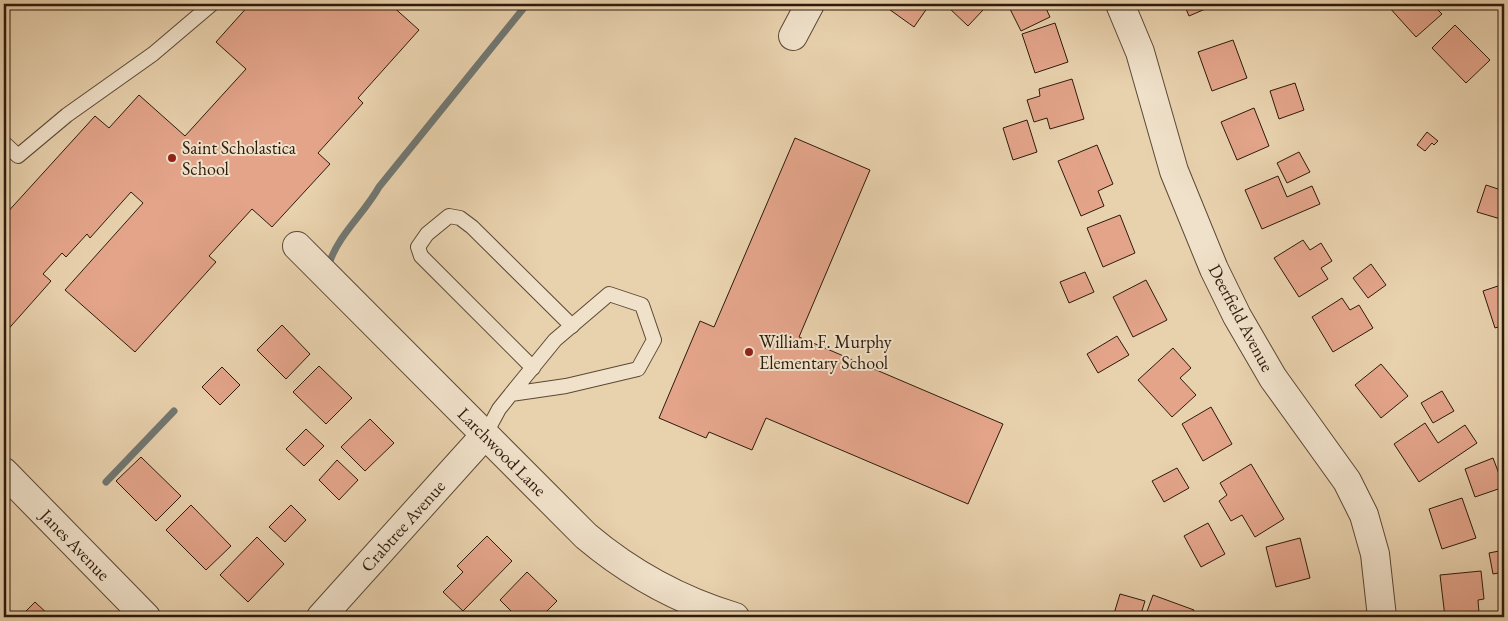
<svg xmlns="http://www.w3.org/2000/svg" width="1508" height="621" font-family="'EB Garamond',serif">
<rect width="100%" height="100%" fill="#e8d1ad"/>
<filter id="stains"><feTurbulence type="fractalNoise" baseFrequency=".004" numOctaves="4"/><feColorMatrix values="0 0 0 0 .2 0 0 0 0 .09 0 0 0 0 .02 0 0 0 .5 -.17"/></filter>
<radialGradient id="worn" r=".72"><stop offset=".6" stop-color="#630" stop-opacity="0"/><stop offset="1" stop-color="#630" stop-opacity=".3"/></radialGradient>
<g fill="none" stroke-linecap="round" stroke-linejoin="round">
<g stroke="#717772" stroke-width="7">
<path d="M329 264C338 235 364 214 379 187L527 4"/>
<polyline points="106,482 174,411"/>
</g>
</g>
<g fill="#e3a48a" stroke="#2e1b0b">
<polygon points="250,4 390,4 419,30 358,98 363,103 318,153 330,164 272,227 252,209 209,256 216,262 135,352 65,290 143,203 131,192 90,238 87,234 66,257 62,253 43,274 51,281 4,334 4,216 95,116 109,128 139,95 185,136 246,69 216,42"/>
<polygon points="888,4 930,4 914,27 886,7"/>
<polygon points="951,4 977,4 983,10 968,26 948,7"/>
<polygon points="1022,4 1044,4 1050,17 1021,31 1010,9"/>
<polygon points="1184,4 1217,4 1189,16"/>
<polygon points="1390,4 1432,4 1442,14 1416,37 1388,6"/>
<polygon points="1055,23 1068,62 1035,73 1022,34"/>
<polygon points="1455,25 1490,60 1466,83 1432,48"/>
<polygon points="1233,40 1247,78 1212,91 1198,52"/>
<polygon points="1072,79 1084,119 1050,129 1047,118 1034,122 1027,100 1040,96 1039,89"/>
<polygon points="1295,83 1304,110 1279,119 1270,91"/>
<polygon points="1254,108 1269,146 1237,160 1221,122"/>
<polygon points="1027,120 1037,152 1013,160 1003,128"/>
<polygon points="1427,132 1438,141 1434,145 1432,143 1425,151 1417,145"/>
<polygon points="795,138 870,170 799,337 1003,424 968,504 766,418 752,450 709,432 706,438 659,418 700,321 714,327"/>
<polygon points="1097,145 1113,184 1098,191 1104,206 1081,216 1058,161"/>
<polygon points="1299,152 1310,172 1287,183 1277,163"/>
<polygon points="1278,176 1287,197 1312,186 1320,204 1262,229 1245,190"/>
<polygon points="1486,185 1504,191 1504,220 1477,212"/>
<polygon points="1120,215 1135,253 1103,267 1087,228"/>
<polygon points="1303,240 1310,250 1321,243 1332,261 1321,268 1328,279 1299,297 1274,258"/>
<polygon points="1371,264 1386,285 1368,298 1353,278"/>
<polygon points="1085,272 1094,292 1069,303 1060,282"/>
<polygon points="1146,280 1167,320 1133,337 1113,297"/>
<polygon points="1504,284 1504,325 1495,328 1483,291"/>
<polygon points="1342,298 1350,310 1359,305 1373,328 1333,352 1312,317"/>
<polygon points="282,325 310,354 286,379 257,350"/>
<polygon points="1117,336 1129,355 1098,373 1087,354"/>
<polygon points="1173,348 1191,368 1180,378 1196,395 1172,417 1138,380"/>
<polygon points="1381,364 1408,396 1381,418 1355,385"/>
<polygon points="319,366 352,398 326,424 293,392"/>
<polygon points="222,367 240,385 220,405 202,387"/>
<polygon points="1442,391 1454,411 1433,423 1421,403"/>
<polygon points="1211,407 1232,444 1203,461 1182,424"/>
<polygon points="370,419 394,443 365,471 341,447"/>
<polygon points="1425,423 1438,443 1465,425 1477,443 1419,482 1394,444"/>
<polygon points="306,429 324,446 304,466 286,449"/>
<polygon points="141,457 181,496 156,521 116,481"/>
<polygon points="1493,458 1504,487 1475,497 1465,469"/>
<polygon points="337,460 358,480 339,500 319,480"/>
<polygon points="1251,464 1284,519 1255,537 1242,515 1231,521 1219,501 1227,495 1220,483"/>
<polygon points="1177,468 1189,488 1164,502 1152,481"/>
<polygon points="1462,498 1476,538 1442,549 1429,509"/>
<polygon points="191,505 231,546 206,570 166,530"/>
<polygon points="291,505 306,520 285,542 269,527"/>
<polygon points="1208,523 1225,554 1201,567 1184,536"/>
<polygon points="487,536 512,561 463,611 443,592 463,572 457,566"/>
<polygon points="257,537 284,564 248,602 220,575"/>
<polygon points="1300,538 1310,578 1276,587 1266,547"/>
<polygon points="1504,550 1504,572 1493,574 1489,553"/>
<polygon points="1481,571 1484,599 1478,600 1479,613 1445,617 1440,575"/>
<polygon points="527,572 557,601 541,617 517,617 500,600"/>
<polygon points="1120,594 1145,601 1140,617 1113,617"/>
<polygon points="1153,595 1194,610 1192,617 1145,617"/>
<polygon points="35,602 51,617 20,617"/>
</g>
<g fill="none" stroke-linecap="round" stroke-linejoin="round">
<defs>
<g id="service">
<polyline points="4,143 18,156 67,115 153,54 212,4"/>
<polyline points="533,368 421,256 418,247 427,234 449,216 460,218 472,227 572,326"/>
<polyline points="485,435 499,409 511,394 566,386 638,369 654,340 642,305 609,294 555,340 511,394"/>
</g>
<g id="minor">
<polyline points="1120,4 1140,52 1174,171 1214,269 1237,316 1273,378 1347,481 1364,515 1375,554 1382,617"/>
<polyline points="793,36 810,4"/>
<path d="M297 246 586 536C631 574 678 600 735 617"/>
<polyline points="321,617 485,435"/>
</g>
<polyline id="tertiary" points="4,472 146,617"/>
</defs>
<use href="#service" stroke="#5c4834" stroke-width="16"/>
<use href="#minor" stroke="#5c4834" stroke-width="30"/>
<use href="#tertiary" stroke="#5c4834" stroke-width="30"/>
<use href="#service" stroke="#f0e1ca" stroke-width="14"/>
<use href="#minor" stroke="#f0e1ca" stroke-width="28"/>
<use href="#tertiary" stroke="#f0e1ca" stroke-width="28"/>
</g>
<g fill="#8f2418" stroke="#f0e1ca" stroke-width="2">
<circle cx="172" cy="158" r="5"/>
<circle cx="749" cy="352" r="5"/>
</g>
<g text-anchor="middle" stroke-width="4" stroke-linejoin="round" paint-order="stroke">
<g font-size="18" fill="#2e1b0b" stroke="#f0e1ca" text-anchor="start">
<text x="182" y="154">Saint Scholastica<tspan x="182" dy="21">School</tspan></text>
<text x="759" y="348">William F. Murphy<tspan x="759" dy="21">Elementary School</tspan></text>
</g>
<g font-size="18" fill="#2e1b0b" stroke="#f0e1ca">
<text transform="translate(1241 318) rotate(62)" y="6">Deerfield Avenue</text>
<text transform="translate(502 452) rotate(45)" y="6">Larchwood Lane</text>
<text transform="translate(403 526) rotate(-48)" y="6">Crabtree Avenue</text>
<text transform="translate(75 545) rotate(46)" y="6">Janes Avenue</text>
</g>
</g>
<rect width="1508" height="621" fill="none" stroke="#e8d1ad" stroke-width="20"/>
<rect x="5" y="5" width="1498" height="611" fill="none" stroke="#2e1b0b" stroke-width="2.5"/>
<rect x="10" y="10" width="1488" height="601" fill="none" stroke="#2e1b0b"/>
<rect width="100%" height="100%" filter="url(#stains)"/>
<rect width="100%" height="100%" fill="url(#worn)"/>
</svg>
